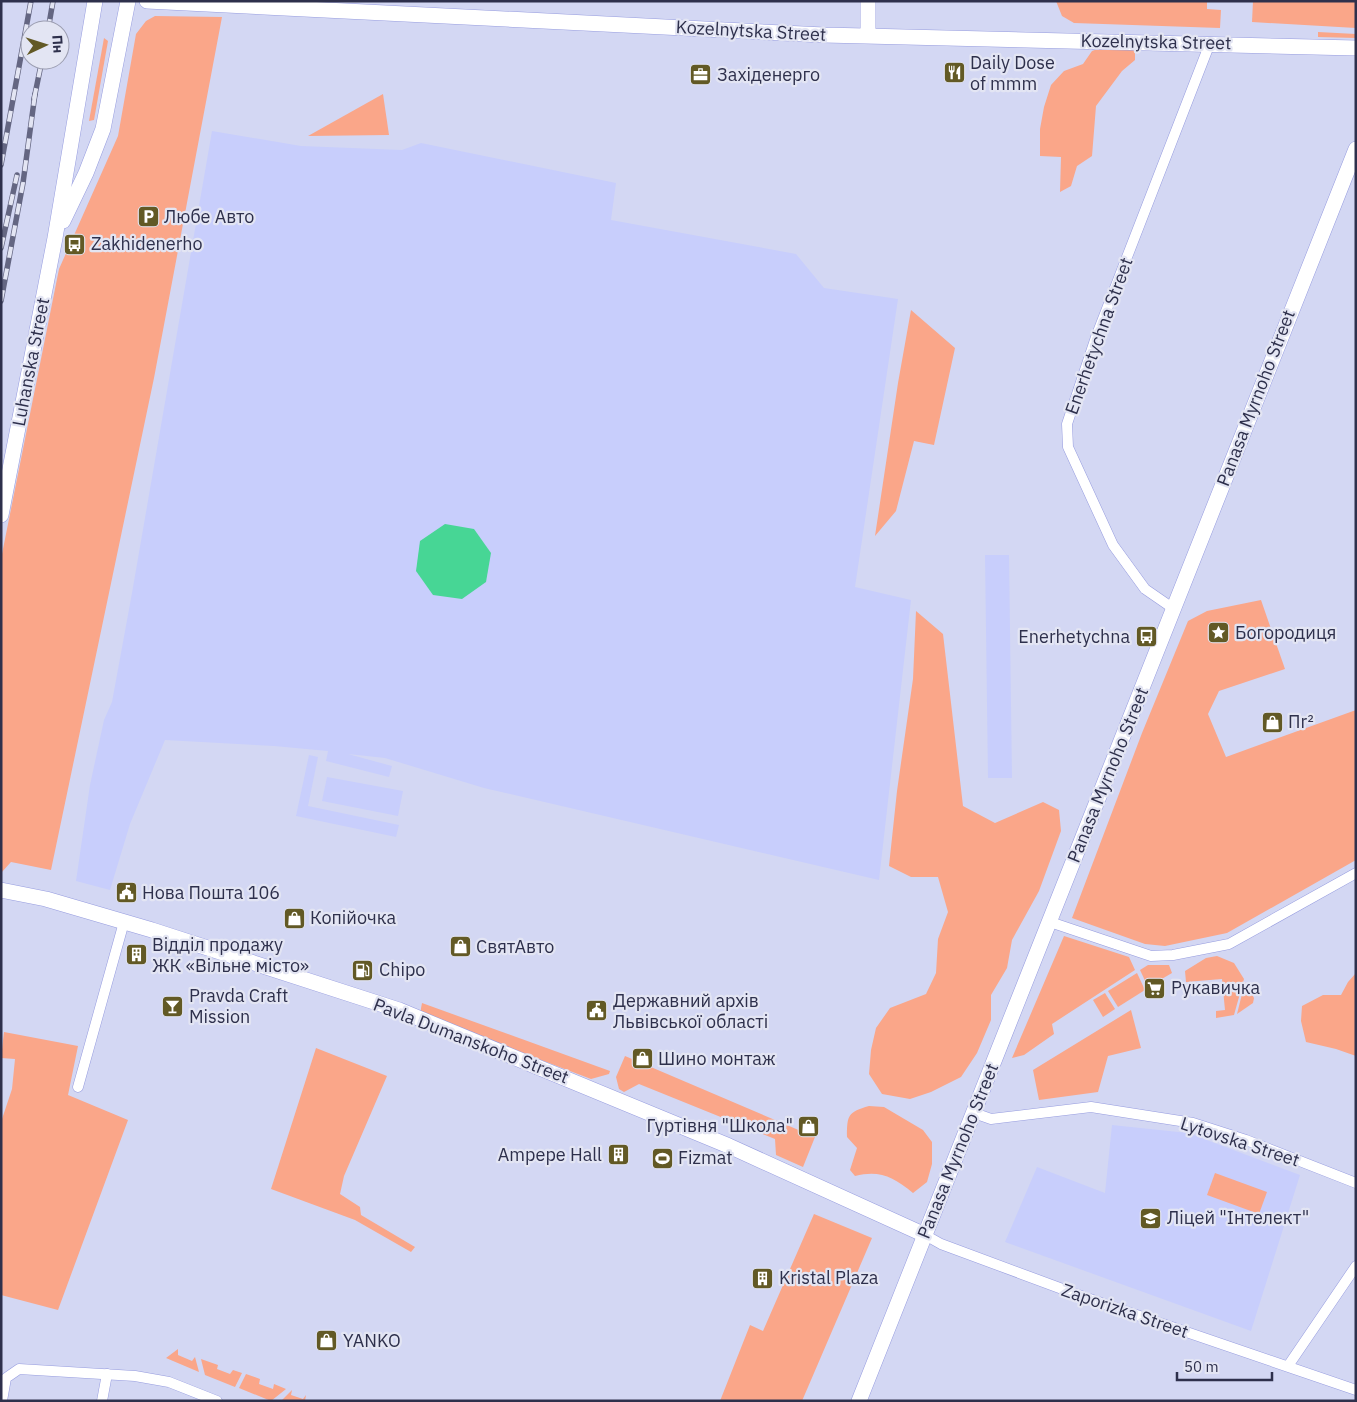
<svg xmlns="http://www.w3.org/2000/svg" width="1357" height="1402" font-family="'IBM Plex Sans',sans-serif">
<rect width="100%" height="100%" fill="#d3d7f3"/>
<g fill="#c8cefc">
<polygon points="212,131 301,146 402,150 421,143 616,183 611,220 796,254 824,288 898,299 855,587 911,600 879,880 484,788 385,758 348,754 392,766 389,777 326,761 328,751 274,746 165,740 130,824 110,890 76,881 90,785 104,720 112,702 132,593"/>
<polygon points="985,555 1009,555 1012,778 988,778"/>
<polygon points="309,755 318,757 308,806 399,825 396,837 296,816"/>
<polygon points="327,777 403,791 398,816 322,801"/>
<polygon points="1112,1125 1188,1133 1300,1175 1251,1331 1005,1242 1037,1167 1105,1193"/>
</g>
<g fill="#faa689">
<polygon points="1056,1 1207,1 1207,9 1221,10 1220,28 1074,23 1062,16"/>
<polygon points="1253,1 1356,1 1356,28 1252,22"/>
<polygon points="155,16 222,17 154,378 51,870 11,862 1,873 1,559 59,269 118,136 136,34 146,21"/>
<polygon points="1318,32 1356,34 1356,38 1318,37"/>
<polygon points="104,38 108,41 94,120 89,121"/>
<polygon points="1114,43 1135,49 1135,60 1122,71 1096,106 1092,156 1077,166 1071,186 1060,192 1061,157 1040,156 1040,129 1044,107 1051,85 1064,71 1083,64 1092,51"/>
<polygon points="383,94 389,135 308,136"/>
<polygon points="911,310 955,348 934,445 914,441 896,511 875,536 898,383"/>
<polygon points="1261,600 1285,669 1219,691 1208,714 1226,757 1356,710 1356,860 1227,933 1165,946 1145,944 1072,918 1142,733 1188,621 1207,611"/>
<polygon points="916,611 943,634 963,806 995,823 1043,802 1059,810 1061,831 1039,891 1012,940 1007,968 991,995 991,1020 977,1053 961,1077 931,1092 910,1099 882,1094 869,1074 871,1050 876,1028 890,1008 926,994 936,973 938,939 948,912 938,877 911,877 889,866 897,791 913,679"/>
<polygon points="1064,936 1129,957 1135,970 1052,1024 1054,1034 1024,1055 1012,1058"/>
<polygon points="1217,956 1234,963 1244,979 1234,1015 1216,1018 1216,1011 1225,1010 1222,979 1186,982 1185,971 1206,958"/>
<polygon points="1148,965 1169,965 1172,973 1148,987 1140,970"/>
<polygon points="1137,973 1145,990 1118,1007 1108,991"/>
<polygon points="1356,973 1356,1056 1336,1049 1306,1042 1301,1021 1302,1006 1323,995 1341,995 1348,982"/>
<polygon points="1245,982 1254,998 1253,1003 1237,1014"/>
<polygon points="1105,993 1115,1009 1103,1017 1093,1000"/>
<polygon points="422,1003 610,1071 609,1074 591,1079 420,1014"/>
<polygon points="1131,1010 1141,1048 1108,1056 1098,1092 1039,1100 1033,1070"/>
<polygon points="4,1032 78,1046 68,1095 128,1120 58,1310 1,1295 1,1122 12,1089 15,1059 1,1058"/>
<polygon points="316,1048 387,1076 344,1176 340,1194 360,1207 361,1215 415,1247 411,1252 355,1220 271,1189"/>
<polygon points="625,1056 815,1137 803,1167 776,1155 775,1139 639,1084 624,1092 619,1089 616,1077"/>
<path d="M869 1106 884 1107 923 1130 932 1142V1164L927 1182 913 1193C893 1177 880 1170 855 1176L850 1170 857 1148 847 1137C847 1115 848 1112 869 1106Z"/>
<polygon points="1215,1173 1267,1192 1259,1214 1207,1195"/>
<polygon points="814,1214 872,1238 802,1401 720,1401 750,1325 763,1331"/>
<polygon points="178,1349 178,1355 192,1361 195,1357 199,1372 166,1358"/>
<polygon points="201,1359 218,1365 217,1369 230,1374 233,1370 242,1373 235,1387 205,1375"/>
<polygon points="246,1374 260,1379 259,1384 273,1389 274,1384 286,1389 271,1401 239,1388"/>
<polygon points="292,1390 291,1395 303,1399 306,1395 305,1401 281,1401"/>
</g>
<polygon fill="#47d695" points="445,524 474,529 491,553 486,582 462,599 433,595 416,571 420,541"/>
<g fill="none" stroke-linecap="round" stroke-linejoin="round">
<defs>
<g id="street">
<polyline points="1174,609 1145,589 1113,545 1068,447 1067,424 1096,337 1210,43"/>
<polyline points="1050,922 1151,956 1173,955 1229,944 1356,873"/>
<polyline points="78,1087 124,922"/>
<polyline points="974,1113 991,1119 1091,1107 1193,1123 1246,1140 1356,1183"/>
<polyline points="925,1235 941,1244 1084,1297 1356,1390"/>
<polyline points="1288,1366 1356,1266"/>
<polyline points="2,1401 6,1378 19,1369 135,1376 169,1382 217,1401"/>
<polyline points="102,1401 107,1374"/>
</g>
<g id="secondary">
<polyline points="147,1 824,35 1356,48"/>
<polyline points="868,1 868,35"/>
<polyline points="63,221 86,173 103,129 128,1"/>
<polyline points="1,515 55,238 95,1"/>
<polyline points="1,890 46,899 152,930 399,1010 729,1146 925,1235"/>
<polyline points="859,1401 1356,149"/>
</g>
</defs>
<use href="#street" stroke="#969cdf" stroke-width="11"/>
<use href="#secondary" stroke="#969cdf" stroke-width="16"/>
<use href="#street" stroke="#fff" stroke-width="10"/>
<use href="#secondary" stroke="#fff" stroke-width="15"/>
<defs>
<g id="rail">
<polyline points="48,30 53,1"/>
<polyline points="34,99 42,60"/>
<polyline points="1,165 31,1"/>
<polyline points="1,248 17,175"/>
<polyline points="1,301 23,183 35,94"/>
</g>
</defs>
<use href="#rail" stroke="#646682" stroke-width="5.5"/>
<use href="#rail" stroke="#e3e5f3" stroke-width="4" stroke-dasharray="11" stroke-linecap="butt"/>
</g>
<defs>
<symbol id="restaurant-square" viewBox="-11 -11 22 22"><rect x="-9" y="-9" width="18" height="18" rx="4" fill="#625925" stroke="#e3e5f3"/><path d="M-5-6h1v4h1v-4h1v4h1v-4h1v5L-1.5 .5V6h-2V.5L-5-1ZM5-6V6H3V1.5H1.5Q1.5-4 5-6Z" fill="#fff"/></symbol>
<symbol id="office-square" viewBox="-11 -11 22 22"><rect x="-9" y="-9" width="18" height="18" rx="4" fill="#625925" stroke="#e3e5f3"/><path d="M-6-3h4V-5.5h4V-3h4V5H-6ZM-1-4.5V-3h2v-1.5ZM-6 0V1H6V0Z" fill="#fff"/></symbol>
<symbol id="parking-square" viewBox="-11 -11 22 22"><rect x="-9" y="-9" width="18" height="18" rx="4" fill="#625925" stroke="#e3e5f3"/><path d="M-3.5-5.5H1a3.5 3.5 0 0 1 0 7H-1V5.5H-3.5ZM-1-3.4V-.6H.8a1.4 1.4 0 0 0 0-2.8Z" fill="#fff"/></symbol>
<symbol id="bus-square" viewBox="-11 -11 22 22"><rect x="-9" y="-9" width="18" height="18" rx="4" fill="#625925" stroke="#e3e5f3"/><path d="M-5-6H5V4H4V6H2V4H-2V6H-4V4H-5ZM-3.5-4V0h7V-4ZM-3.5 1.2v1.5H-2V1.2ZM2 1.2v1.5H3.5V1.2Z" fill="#fff"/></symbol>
<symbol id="sight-square" viewBox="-11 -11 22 22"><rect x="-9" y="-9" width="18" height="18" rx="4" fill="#625925" stroke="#e3e5f3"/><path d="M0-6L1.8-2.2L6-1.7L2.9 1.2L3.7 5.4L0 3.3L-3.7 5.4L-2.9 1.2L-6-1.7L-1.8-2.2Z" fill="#fff"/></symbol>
<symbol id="shop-square" viewBox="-11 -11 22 22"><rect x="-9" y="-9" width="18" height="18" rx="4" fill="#625925" stroke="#e3e5f3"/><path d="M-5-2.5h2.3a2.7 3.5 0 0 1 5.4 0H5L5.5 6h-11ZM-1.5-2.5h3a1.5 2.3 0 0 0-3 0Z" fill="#fff"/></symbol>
<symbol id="civic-square" viewBox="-11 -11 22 22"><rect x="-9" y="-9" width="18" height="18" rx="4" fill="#625925" stroke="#e3e5f3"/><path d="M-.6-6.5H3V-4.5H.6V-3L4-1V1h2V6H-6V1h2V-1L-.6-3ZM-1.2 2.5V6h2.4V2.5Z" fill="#fff"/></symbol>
<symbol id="building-square" viewBox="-11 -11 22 22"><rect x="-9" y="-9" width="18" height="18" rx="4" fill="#625925" stroke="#e3e5f3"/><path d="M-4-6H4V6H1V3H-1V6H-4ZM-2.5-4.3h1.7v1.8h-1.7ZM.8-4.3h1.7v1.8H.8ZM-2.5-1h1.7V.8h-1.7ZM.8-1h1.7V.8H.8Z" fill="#fff"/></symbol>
<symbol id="fuel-square" viewBox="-11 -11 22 22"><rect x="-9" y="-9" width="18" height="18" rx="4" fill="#625925" stroke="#e3e5f3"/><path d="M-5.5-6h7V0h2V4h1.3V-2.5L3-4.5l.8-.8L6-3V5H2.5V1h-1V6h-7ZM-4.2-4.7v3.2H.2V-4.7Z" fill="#fff"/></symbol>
<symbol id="supermarket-square" viewBox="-11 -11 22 22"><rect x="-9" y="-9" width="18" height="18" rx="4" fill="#625925" stroke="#e3e5f3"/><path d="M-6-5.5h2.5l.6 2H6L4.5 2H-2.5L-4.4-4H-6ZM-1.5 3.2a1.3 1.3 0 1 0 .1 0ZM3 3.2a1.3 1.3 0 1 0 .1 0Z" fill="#fff"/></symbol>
<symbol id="bar-square" viewBox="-11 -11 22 22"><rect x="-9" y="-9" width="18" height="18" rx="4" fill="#625925" stroke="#e3e5f3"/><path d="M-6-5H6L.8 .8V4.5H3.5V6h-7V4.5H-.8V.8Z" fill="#fff"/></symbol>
<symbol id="stadium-square" viewBox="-11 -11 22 22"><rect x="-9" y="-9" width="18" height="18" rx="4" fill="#625925" stroke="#e3e5f3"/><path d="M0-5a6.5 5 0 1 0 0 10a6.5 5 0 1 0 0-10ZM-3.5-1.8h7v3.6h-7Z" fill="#fff"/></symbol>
<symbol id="school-square" viewBox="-11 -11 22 22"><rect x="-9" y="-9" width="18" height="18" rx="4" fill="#625925" stroke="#e3e5f3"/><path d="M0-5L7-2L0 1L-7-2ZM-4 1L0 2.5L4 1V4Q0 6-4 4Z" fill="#fff"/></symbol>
</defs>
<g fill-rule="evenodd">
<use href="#restaurant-square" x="942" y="60" width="25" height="25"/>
<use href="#office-square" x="688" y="62" width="25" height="25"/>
<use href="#parking-square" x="136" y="204" width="25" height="25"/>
<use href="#bus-square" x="62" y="232" width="25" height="25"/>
<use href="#sight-square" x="1206" y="620" width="25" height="25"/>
<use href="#bus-square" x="1134" y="624" width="25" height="25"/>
<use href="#shop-square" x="1260" y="710" width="25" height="25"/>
<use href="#civic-square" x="114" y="880" width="25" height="25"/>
<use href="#shop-square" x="282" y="906" width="25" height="25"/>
<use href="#shop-square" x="448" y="934" width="25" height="25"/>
<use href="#building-square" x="124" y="942" width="25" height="25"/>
<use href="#fuel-square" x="350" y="958" width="25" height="25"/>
<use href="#supermarket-square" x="1142" y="976" width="25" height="25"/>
<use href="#bar-square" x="160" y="994" width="25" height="25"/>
<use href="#civic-square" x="584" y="998" width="25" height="25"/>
<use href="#shop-square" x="630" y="1046" width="25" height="25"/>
<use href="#shop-square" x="796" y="1114" width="25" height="25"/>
<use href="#building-square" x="606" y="1142" width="25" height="25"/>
<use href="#stadium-square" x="650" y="1146" width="25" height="25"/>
<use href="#school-square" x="1138" y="1206" width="25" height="25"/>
<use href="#building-square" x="750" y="1266" width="25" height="25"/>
<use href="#shop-square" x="314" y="1328" width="25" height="25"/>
</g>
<g text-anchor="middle" stroke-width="4.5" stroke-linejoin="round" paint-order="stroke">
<g font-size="18" fill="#2e304c" stroke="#e3e5f3">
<text transform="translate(751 31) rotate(3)" y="6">Kozelnytska Street</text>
<text transform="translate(1156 42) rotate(1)" y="6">Kozelnytska Street</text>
<text transform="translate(1099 336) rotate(-70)" y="6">Enerhetychna Street</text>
<text transform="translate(31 362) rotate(-79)" y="6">Luhanska Street</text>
<text transform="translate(1256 398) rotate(-69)" y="6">Panasa Myrnoho Street</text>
<text transform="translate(1108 775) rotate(-68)" y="6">Panasa Myrnoho Street</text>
<text transform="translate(471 1041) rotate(21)" y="6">Pavla Dumanskoho Street</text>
<text transform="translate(1240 1142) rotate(18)" y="6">Lytovska Street</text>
<text transform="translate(958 1151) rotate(-68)" y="6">Panasa Myrnoho Street</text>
<text transform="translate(1125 1311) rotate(19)" y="6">Zaporizka Street</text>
</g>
<g font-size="18" fill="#2e304c" stroke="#e3e5f3" text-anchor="start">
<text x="970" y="69">Daily Dose<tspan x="970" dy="21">of mmm</tspan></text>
<text x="717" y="81">Західенерго</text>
<text x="164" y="223">Любе Авто</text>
<text x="91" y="250">Zakhidenerho</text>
<text x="1235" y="639">Богородиця</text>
<text x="1130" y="643" text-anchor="end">Enerhetychna</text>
<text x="1288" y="728">Πr²</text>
<text x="142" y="899">Нова Пошта 106</text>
<text x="310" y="924">Копійочка</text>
<text x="152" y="951">Відділ продажу<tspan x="152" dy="21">ЖК «Вільне місто»</tspan></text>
<text x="476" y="953">СвятАвто</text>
<text x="379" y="976">Chipo</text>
<text x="1171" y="994">Рукавичка</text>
<text x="189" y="1002">Pravda Craft<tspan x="189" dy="21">Mission</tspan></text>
<text x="613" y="1007">Державний архів<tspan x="613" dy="21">Львівської області</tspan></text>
<text x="658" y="1065">Шино монтаж</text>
<text x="793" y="1132" text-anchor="end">Гуртівня "Школа"</text>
<text x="602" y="1161" text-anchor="end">Ampepe Hall</text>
<text x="678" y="1164">Fizmat</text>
<text x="1167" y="1224">Ліцей "Інтелект"</text>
<text x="779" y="1284">Kristal Plaza</text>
<text x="343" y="1347">YANKO</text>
</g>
</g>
<rect width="1357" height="1402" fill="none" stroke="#2e304c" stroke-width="5"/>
<g transform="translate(45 45) rotate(86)"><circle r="24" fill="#e3e5f3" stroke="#9b9db0"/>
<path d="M0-4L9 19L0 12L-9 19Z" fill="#625925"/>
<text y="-8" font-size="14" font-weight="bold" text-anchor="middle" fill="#2e304c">Пн</text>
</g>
<path d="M1177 1372v8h95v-8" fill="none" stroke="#2e304c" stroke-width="2.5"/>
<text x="1184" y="1372" font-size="15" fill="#2e304c" stroke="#e3e5f3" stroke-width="4" paint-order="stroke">50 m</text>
</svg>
